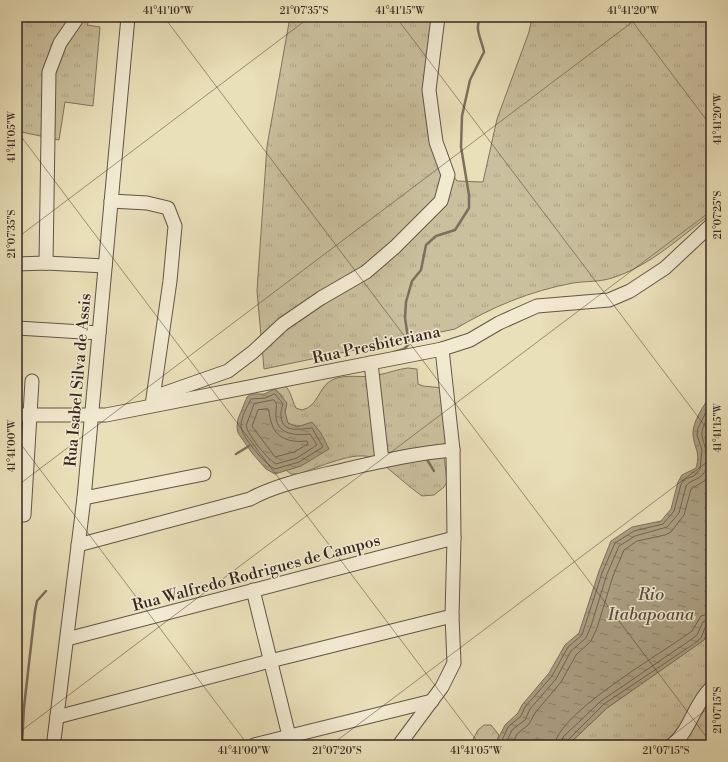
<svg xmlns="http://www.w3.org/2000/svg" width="728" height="762" font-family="'Libre Bodoni',serif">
<defs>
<pattern id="grass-tufts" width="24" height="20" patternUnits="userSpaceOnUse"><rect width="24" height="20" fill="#cac09e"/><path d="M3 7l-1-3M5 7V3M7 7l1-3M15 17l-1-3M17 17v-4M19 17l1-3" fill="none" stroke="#aea588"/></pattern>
<pattern id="forest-crowns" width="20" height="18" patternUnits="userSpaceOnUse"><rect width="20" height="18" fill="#cac09e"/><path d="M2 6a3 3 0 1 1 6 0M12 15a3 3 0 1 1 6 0" fill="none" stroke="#aea588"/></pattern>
<pattern id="water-ripples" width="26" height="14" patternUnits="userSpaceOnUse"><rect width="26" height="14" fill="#aca084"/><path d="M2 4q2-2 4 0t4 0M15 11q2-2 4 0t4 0" fill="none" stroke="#8d826b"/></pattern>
</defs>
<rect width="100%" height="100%" fill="#e9dfb8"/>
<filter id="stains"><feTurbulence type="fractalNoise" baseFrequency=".005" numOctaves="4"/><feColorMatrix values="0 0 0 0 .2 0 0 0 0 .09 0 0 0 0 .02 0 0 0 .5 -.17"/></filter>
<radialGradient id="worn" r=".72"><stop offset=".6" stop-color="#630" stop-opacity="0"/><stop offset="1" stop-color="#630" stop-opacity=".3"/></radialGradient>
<g fill="url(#grass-tufts)" stroke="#80745e">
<polygon points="17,17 91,17 87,25 100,27 93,106 65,102 59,140 17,131"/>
<path d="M290 17H435L432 52 442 159 457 181 483 182 497 119 529 32 532 17H711V214C680 237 650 266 612 278 600 282 586 281 573 283 530 291 492 307 455 329L264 369 257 291 267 146Z"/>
<path d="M408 368 417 369 418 384 423 386 443 388 449 409 444 455 447 482 444 487 434 495 422 496C406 485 392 470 375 459 357 448 316 469 298 474H291L286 470 301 466 308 424C299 427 283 427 285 413 285 412 286 408 286 407 286 400 280 393 275 389L281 384C291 387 291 399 296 408L302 410C319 406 318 387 332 380 345 373 364 379 378 375 389 373 398 369 408 368Z"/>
<polygon points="711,623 711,745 568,745 607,708 704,640"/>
</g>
<polygon fill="url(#forest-crowns)" stroke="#80745e" points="484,725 491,725 499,735 495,745 470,745 478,730"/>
<g fill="url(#water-ripples)" stroke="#7c705c">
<polygon points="275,389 287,403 285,412 288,423 297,427 312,422 321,433 329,449 301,466 275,474 266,469 252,453 238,433 237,427 238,419 247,397 251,394 264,394"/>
<path d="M711 395V623L704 640 607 708 568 745H495L505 725 518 713 522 705 549 673 565 645 579 633 599 571 611 541 632 527 661 521 671 509 678 482 682 475 696 468C701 452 694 448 693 435 692 422 704 405 711 395Z"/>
</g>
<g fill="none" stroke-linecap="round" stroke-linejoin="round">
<g stroke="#706452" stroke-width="1">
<path d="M275 394 283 404C282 407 281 410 281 413 280 434 299 429 312 428L323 447 299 462 275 469C266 465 241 437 241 426 241 417 247 407 251 399L265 398Z"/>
<path d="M274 400C278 405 276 406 276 412 274 434 294 436 310 434L317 445 297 458 276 464C268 460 248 435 246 426L254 404Z"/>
<path d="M268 409C270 412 269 417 271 421 275 439 291 443 307 441L308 444 294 452 275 457 252 426 258 410Z"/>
<polyline points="500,745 508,727 521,716 525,707 552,676 568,647 582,635 602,573 615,543 634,531 663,524 674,511 681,484 685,479 694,476 700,469 702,450 697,435 698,428 711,402"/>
<path d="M505 745 512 730 525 720 530 709 556 679 571 651 586 638 591 626 607 574 619 546 635 536 667 527 679 513 686 486C690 480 699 480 704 473 713 458 702 445 702 433 702 426 708 418 711 412"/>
<polyline points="512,745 517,734 529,724 535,713 561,682 576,655 591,641 597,628 613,576 624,550 637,541 665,535 671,532 684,515 691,489 706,480 711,470"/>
<path d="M555 745C556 715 660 654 685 636L692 631 701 616 711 613"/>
<polyline points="561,745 563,737 601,701 689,641 697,635 703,622 711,619"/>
<polyline points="566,745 567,741 604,704 692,645 701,638 706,625 711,624"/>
</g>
<g stroke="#7c705c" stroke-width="2.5">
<path d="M394 352 404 349 409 344 405 318 406 302 412 281 421 270 426 245 436 236 455 230 469 208V195L461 147 462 116 470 80 484 52C483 42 470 22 485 17"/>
<polyline points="236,454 249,446"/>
<polyline points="426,458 434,471"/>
<polyline points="22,745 24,707 35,611 37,601 46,591"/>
</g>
<defs>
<g id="minor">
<polyline points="111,201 147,203 168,208 175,226 170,281 152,405"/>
<polyline points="46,263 49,72 60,43 78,17"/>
<polyline points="17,264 46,263 105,266"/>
<polyline points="17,328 99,333"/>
<polyline points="371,363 382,461"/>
<polyline points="154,397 228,371 253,352 283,324 321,298 366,272 395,247 441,201 448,175 436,142 429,90 438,17"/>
<polyline points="17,415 106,415 442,349 470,340 499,323 537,306 609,300 630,291 665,268 711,225"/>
<polyline points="84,498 204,474"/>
<polyline points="17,515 24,515 32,381"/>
<path d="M78 545 250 499C279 483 315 477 347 469 382 461 417 453 453 450"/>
<polyline points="253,590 291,744"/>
<polyline points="67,639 454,538"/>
<polyline points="57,717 270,661 452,616"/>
<polyline points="55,745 54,740 84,498 128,17"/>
<polyline points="254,745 432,701"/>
<polyline points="399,745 442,687 454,663 452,616 454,538 453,450 442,349"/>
<path d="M672 745C690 731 694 704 711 688"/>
</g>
</defs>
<use href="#minor" stroke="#625545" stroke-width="15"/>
<use href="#minor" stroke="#f1ead1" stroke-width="13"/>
</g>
<path fill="none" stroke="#35271f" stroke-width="1" stroke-opacity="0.45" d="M164 17 711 743M396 17 711 434M629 17 711 126M17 131 480 745M17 238 310 17M17 439 248 745M17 486 639 17M17 734 711 211M331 745 711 459M660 745 711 706"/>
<g text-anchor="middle" stroke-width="3" stroke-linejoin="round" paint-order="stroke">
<g font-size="16" fill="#35271f" stroke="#f1ead1">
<text transform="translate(376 344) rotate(-12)" y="6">Rua Presbiteriana</text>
<text transform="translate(77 380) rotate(-85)" y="6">Rua Isabel Silva de Assis</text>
<text transform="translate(256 572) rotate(-15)" y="6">Rua Walfredo Rodrigues de Campos</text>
</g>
<g font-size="17" font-style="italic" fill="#594b3d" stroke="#f1ead1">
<text x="651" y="600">Rio<tspan x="651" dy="20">Itabapoana</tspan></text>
</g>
</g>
<rect width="728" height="762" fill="none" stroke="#e9dfb8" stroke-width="44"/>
<rect x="22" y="22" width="684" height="718" fill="none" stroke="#35271f" stroke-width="1.5"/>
<g font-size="10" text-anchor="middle" fill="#35271f">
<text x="168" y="14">41°41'10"W</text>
<text x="304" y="14">21°07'35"S</text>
<text x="400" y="14">41°41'15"W</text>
<text x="633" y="14">41°41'20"W</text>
<text transform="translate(717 119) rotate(-90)" y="4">41°41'20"W</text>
<text transform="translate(11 137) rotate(-90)" y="4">41°41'05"W</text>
<text transform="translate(717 215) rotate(-90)" y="4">21°07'25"S</text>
<text transform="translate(11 234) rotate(-90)" y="4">21°07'35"S</text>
<text transform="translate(717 428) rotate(-90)" y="4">41°41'15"W</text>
<text transform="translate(11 446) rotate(-90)" y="4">41°41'00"W</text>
<text transform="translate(717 710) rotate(-90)" y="4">21°07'15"S</text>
<text x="244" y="754">41°41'00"W</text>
<text x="337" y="754">21°07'20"S</text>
<text x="476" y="754">41°41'05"W</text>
<text x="666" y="754">21°07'15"S</text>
</g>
<rect width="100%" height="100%" filter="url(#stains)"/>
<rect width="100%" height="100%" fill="url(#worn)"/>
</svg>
